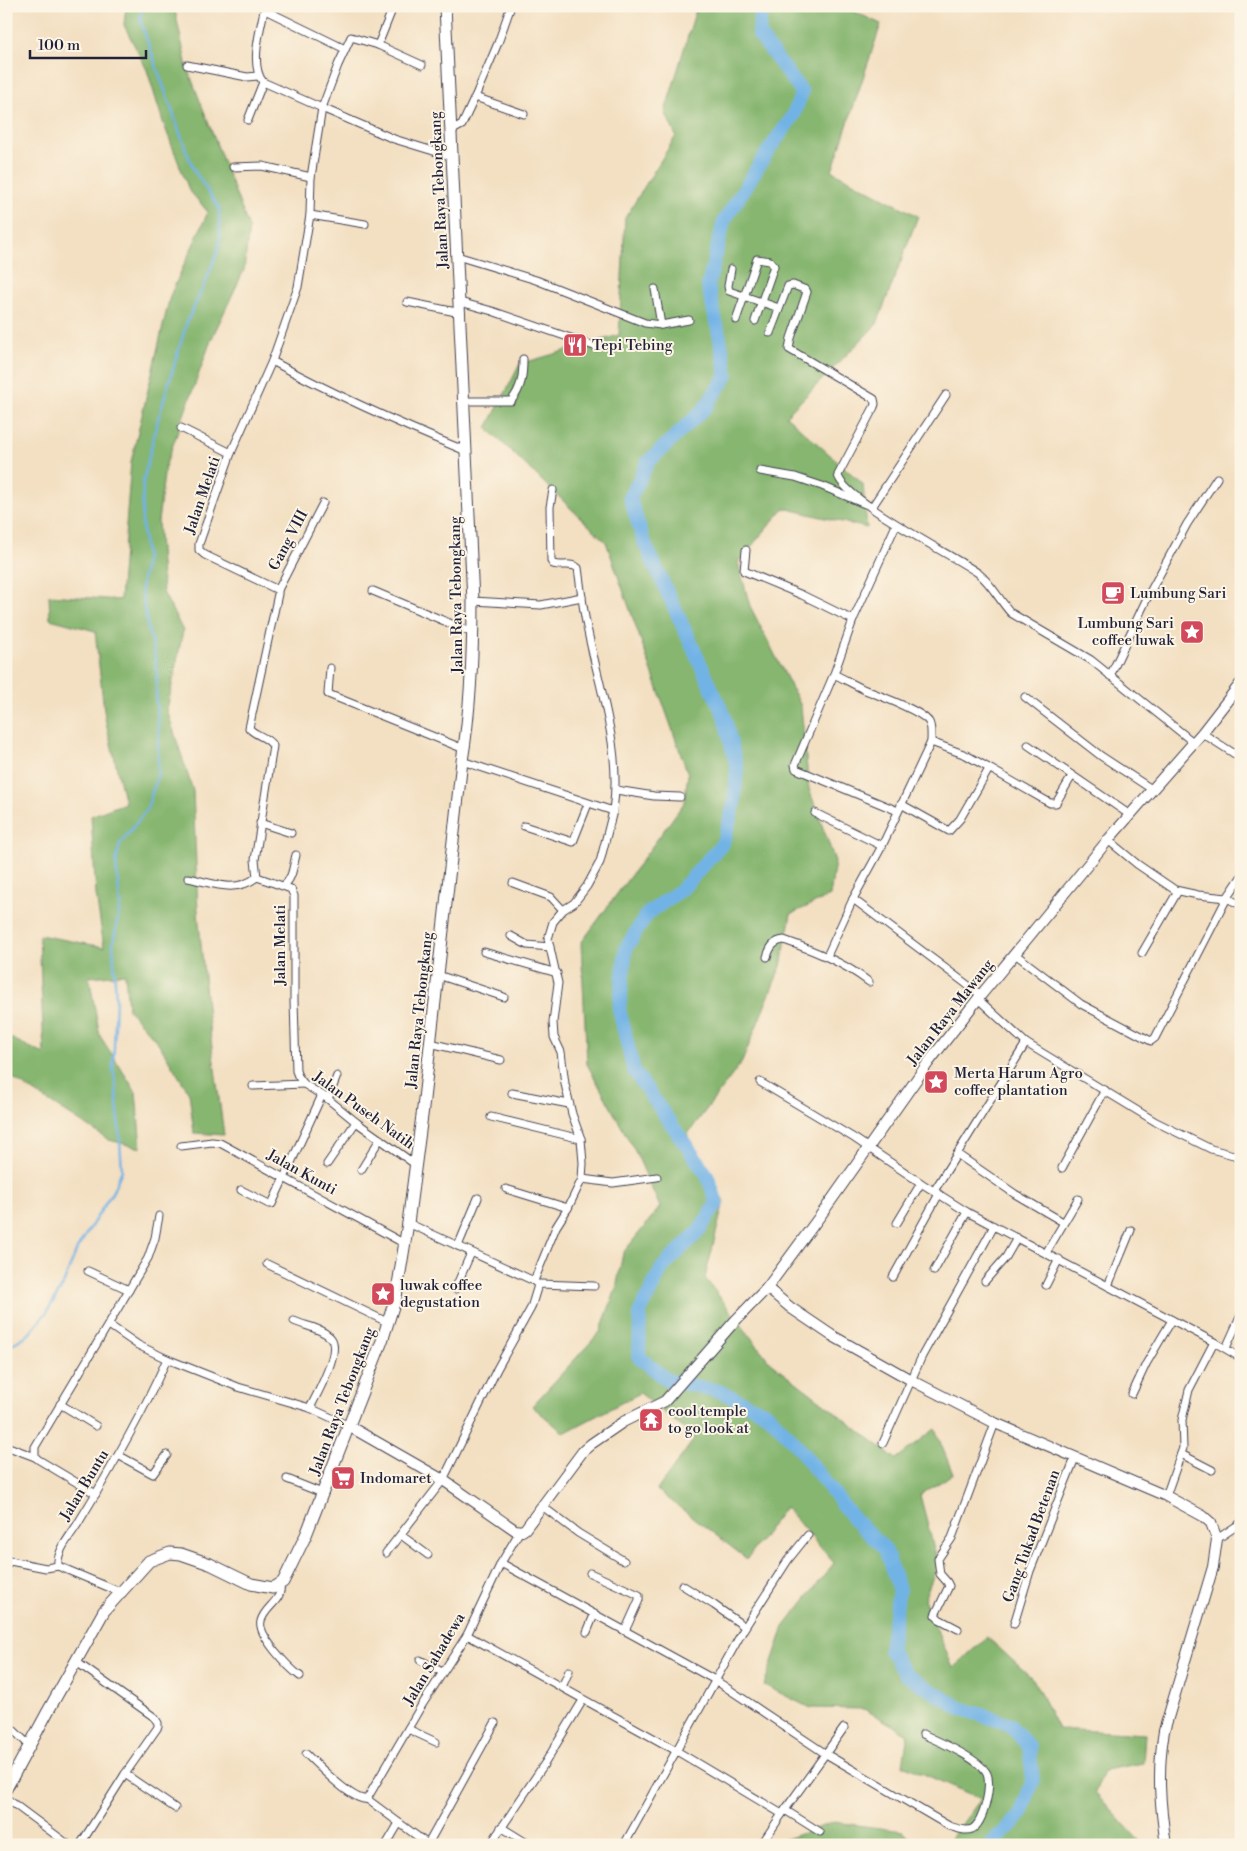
<svg xmlns="http://www.w3.org/2000/svg" width="1247" height="1851" font-family="'Libre Bodoni',serif">
<rect width="100%" height="100%" fill="#fcf5e5"/>
<filter id="ink" filterUnits="userSpaceOnUse"><feTurbulence type="fractalNoise" baseFrequency=".02" numOctaves="2"/><feDisplacementMap in="SourceGraphic" scale="10" xChannelSelector="R" yChannelSelector="G"/><feConvolveMatrix kernelMatrix="1 2 1 2 8 2 1 2 1" color-interpolation-filters="sRGB"/></filter>
<filter id="wash" filterUnits="userSpaceOnUse"><feTurbulence type="fractalNoise" baseFrequency=".0096" numOctaves="4" result="noise"/><feDisplacementMap in="SourceGraphic" scale="20" xChannelSelector="R" yChannelSelector="G"/><feGaussianBlur stdDeviation="1.12" result="paint"/><feColorMatrix in="noise" values="0 0 0 0 0 0 0 0 0 0 0 0 0 0 0 0 0 1.4 0 .05"/><feComposite in="paint" operator="in"/></filter>
<g filter="url(#wash)">
<rect width="100%" height="100%" fill="#f3dfc1"/>
<g fill="#86b670" stroke="#546c56">
<polygon points="126,6 174,6 187,67 249,228 244,270 211,340 165,467 158,521 163,592 183,631 167,710 193,791 198,912 208,1018 224,1135 194,1133 189,1093 159,1044 128,1009 125,974 89,977 100,1036 136,1092 141,1148 109,1140 6,1074 6,1036 44,1054 39,935 104,947 96,895 91,816 125,803 105,718 95,631 50,619 49,595 120,600 131,462 170,296 208,212 189,190 163,122 147,70 124,25"/>
<polygon points="697,6 842,6 881,24 832,171 918,216 877,324 786,416 863,484 867,528 784,508 738,562 750,606 801,706 809,789 835,861 830,896 791,914 781,966 742,1062 687,1135 724,1201 705,1278 770,1362 896,1459 935,1429 953,1474 920,1495 938,1564 924,1599 953,1668 987,1637 1033,1679 1058,1729 1145,1734 1143,1763 1105,1770 1095,1792 1143,1845 946,1845 981,1799 903,1765 908,1734 864,1709 810,1708 764,1685 784,1627 834,1563 785,1507 747,1559 657,1490 695,1438 640,1393 564,1433 532,1406 600,1332 616,1289 623,1253 660,1207 636,1153 587,1064 581,943 684,803 688,774 606,542 487,428 520,364 619,335 625,218 676,136 665,112"/>
<polygon points="834,1822 903,1831 916,1845 769,1845"/>
</g>
<g fill="none" stroke-linecap="round" stroke-linejoin="round">
<polyline stroke="#72b3e6" stroke-width="2.5" points="6,1348 29,1334 47,1312 62,1287 77,1249 113,1191 122,1170 116,1085 113,1070 116,1000 113,943 120,907 116,861 120,844 147,809 158,774 158,744 159,729 156,701 157,672 154,650 148,628 141,588 146,559 142,522 143,482 157,423 187,322 204,286 217,253 220,239 219,208 195,172 186,150 142,26 140,18 143,6"/>
<polyline stroke="#72b3e6" stroke-width="14" points="761,6 759,35 802,92 793,116 766,154 724,221 708,286 719,334 727,375 704,409 648,462 630,498 644,542 724,715 737,768 734,805 723,843 682,889 647,914 626,948 619,1009 634,1071 707,1175 717,1203 698,1232 662,1268 640,1312 639,1357 667,1380 719,1391 768,1414 794,1442 852,1517 885,1549 899,1589 890,1650 906,1675 960,1708 1009,1724 1029,1747 1033,1780 1020,1816 991,1845"/>
</g>
</g>
<g filter="url(#ink)">
<g fill="none" stroke-linecap="round" stroke-linejoin="round">
<defs>
<g id="street">
<path d="M265 6C261 27 249 65 263 82L322 108 311 177 310 215 298 287 272 361 231 453 199 544V550L205 555 278 590V594L249 728C255 736 267 736 273 746L255 860 257 877 291 889 294 896V1000L296 1071 298 1076 304 1084 328 1099 356 1122 416 1165"/>
<polyline points="265,10 345,49"/>
<polyline points="378,45 392,10"/>
<polyline points="187,65 247,77 258,76"/>
<polyline points="422,65 378,45 351,37 338,65 322,108 394,139 453,157"/>
<polyline points="475,97 524,114"/>
<polyline points="248,120 263,82"/>
<polyline points="451,131 462,125 475,97 498,43 511,6"/>
<polyline points="233,167 262,166 311,177"/>
<polyline points="310,215 365,224"/>
<polyline points="457,256 536,280 645,323 661,325 689,320"/>
<polyline points="731,269 728,286 729,291 779,308"/>
<polyline points="655,289 661,325"/>
<polyline points="407,302 461,313"/>
<polyline points="460,302 492,311 597,347"/>
<polyline points="736,320 757,259 770,261 774,266 755,321"/>
<path d="M770 333 788 286 793 285 806 290 807 292 791 338 789 349 874 399 875 404 874 407 838 475C842 499 954 556 978 573 992 584 999 600 1011 613L1091 660 1193 742"/>
<path d="M272 361C335 395 400 424 466 451"/>
<path d="M465 401H511C522 388 523 375 523 359"/>
<polyline points="181,428 231,453"/>
<polyline points="760,471 795,477 822,486 865,504"/>
<path d="M553 490 550 507 551 561 553 564C561 567 572 562 578 568 581 589 583 611 588 632 600 690 622 751 613 811"/>
<polyline points="872,507 946,395"/>
<polyline points="896,525 853,620 834,674 795,765 796,769 898,811"/>
<polyline points="746,550 744,571 802,595 853,620"/>
<polyline points="278,590 323,503"/>
<polyline points="373,591 473,633"/>
<polyline points="473,601 541,605 582,597"/>
<polyline points="330,668 328,694 464,749"/>
<path d="M834 674C844 679 853 684 863 689 877 695 921 710 929 722 932 727 931 736 931 742L882 846 853 899 981 995"/>
<polyline points="1110,676 1149,594 1187,524 1217,478"/>
<polyline points="1025,697 1101,756 1153,790"/>
<polyline points="1202,733 1241,758"/>
<polyline points="931,742 966,755 1050,803 1056,803 1072,776"/>
<polyline points="1028,745 1130,815"/>
<polyline points="462,761 613,811 600,862 587,886 574,903 563,910 553,922 548,939 558,983 553,1022 554,1037 561,1052 565,1084 572,1114 581,1139 583,1163 582,1179 568,1208 556,1227 534,1281"/>
<polyline points="616,790 654,796 680,797"/>
<polyline points="901,804 949,831 960,819 989,769"/>
<polyline points="815,813 882,846"/>
<polyline points="260,823 291,833"/>
<polyline points="524,826 573,842 588,804"/>
<polyline points="1108,840 1137,864 1175,890 1198,895 1227,898 1241,877"/>
<path d="M188 878C213 883 235 894 257 877"/>
<polyline points="513,883 551,897 563,910"/>
<path d="M283 886C293 879 293 866 296 855"/>
<polyline points="511,936 527,945 550,947"/>
<polyline points="484,952 557,973"/>
<polyline points="1142,953 1178,891"/>
<polyline points="1015,954 1081,1004 1151,1041 1155,1038 1227,898 1241,905"/>
<polyline points="827,956 853,899"/>
<path d="M767 957C770 947 774 941 784 940 815 951 843 962 869 982"/>
<polyline points="438,975 504,997"/>
<polyline points="978,999 1026,1043 1156,1122 1211,1149 1241,1157"/>
<polyline points="430,1043 501,1060"/>
<polyline points="760,1082 854,1138 921,1183 967,1212 1214,1342 1241,1358"/>
<polyline points="253,1086 304,1084"/>
<polyline points="512,1093 569,1104"/>
<polyline points="328,1099 337,1076"/>
<polyline points="491,1117 581,1139"/>
<polyline points="181,1146 212,1142 220,1143 405,1244"/>
<polyline points="957,1154 1015,1194 1063,1222"/>
<polyline points="327,1164 356,1122"/>
<polyline points="1062,1168 1105,1090"/>
<polyline points="361,1170 380,1139"/>
<polyline points="582,1179 613,1183 657,1177"/>
<polyline points="506,1189 568,1208"/>
<polyline points="241,1190 269,1204 272,1204 322,1095"/>
<polyline points="934,1191 1026,1043"/>
<polyline points="408,1223 534,1281 538,1285 540,1284 594,1286"/>
<polyline points="897,1223 921,1183"/>
<polyline points="458,1246 478,1198"/>
<polyline points="1046,1253 1078,1199"/>
<polyline points="267,1264 389,1323"/>
<polyline points="88,1271 129,1290"/>
<polyline points="934,1271 967,1212"/>
<polyline points="893,1277 939,1194"/>
<polyline points="985,1281 1006,1257 1017,1238"/>
<polyline points="1046,1285 1059,1259"/>
<polyline points="1108,1286 1131,1230"/>
<polyline points="455,1289 471,1253"/>
<path d="M294 1321C305 1326 321 1328 330 1337 343 1349 317 1394 310 1408"/>
<polyline points="109,1325 138,1345 167,1359 238,1387 310,1408 347,1425"/>
<polyline points="1226,1348 1241,1315"/>
<polyline points="1132,1394 1146,1364 1172,1320"/>
<polyline points="60,1404 96,1426"/>
<polyline points="883,1443 922,1356 994,1226"/>
<polyline points="6,1446 35,1457"/>
<polyline points="1181,1454 1212,1470"/>
<polyline points="118,1455 153,1474 167,1455"/>
<polyline points="287,1479 322,1493"/>
<polyline points="96,1494 39,1460 35,1457 35,1447 148,1258 155,1238 159,1216"/>
<polyline points="1166,1496 1183,1448 1182,1420 1189,1390 1214,1342"/>
<polyline points="542,1506 578,1533 624,1561"/>
<polyline points="401,1535 428,1555"/>
<polyline points="1217,1539 1241,1523"/>
<polyline points="386,1553 443,1480 497,1369 531,1308 538,1285"/>
<path d="M501 1563 715 1680 826 1754 949 1826C957 1828 964 1832 972 1829 984 1823 993 1783 986 1772 976 1757 939 1742 923 1734"/>
<polyline points="6,1565 10,1561 46,1568 58,1566"/>
<path d="M58 1566C56 1552 70 1536 77 1525 110 1471 141 1417 167 1359"/>
<polyline points="58,1566 120,1592"/>
<polyline points="590,1573 639,1595 639,1600 625,1631"/>
<path d="M280 1585C283 1601 265 1606 261 1621 257 1635 289 1668 300 1676"/>
<polyline points="682,1585 714,1605 745,1627"/>
<polyline points="1014,1624 1030,1571 1075,1458"/>
<polyline points="958,1629 939,1619 935,1615 949,1586 947,1582 940,1574 938,1559 952,1538 995,1423"/>
<polyline points="587,1632 594,1615"/>
<polyline points="467,1635 675,1750 782,1814 844,1728"/>
<polyline points="420,1660 442,1672"/>
<polyline points="75,1661 154,1717 158,1723 158,1727 125,1774 80,1845"/>
<polyline points="562,1687 569,1671"/>
<polyline points="6,1723 29,1745"/>
<polyline points="408,1729 436,1742"/>
<path d="M306 1754C318 1765 353 1802 367 1799"/>
<polyline points="125,1774 175,1808"/>
<polyline points="6,1798 69,1845"/>
<polyline points="367,1799 420,1708 467,1635 501,1563 520,1531"/>
<polyline points="367,1799 429,1845"/>
<polyline points="785,1810 820,1832"/>
<polyline points="501,1827 530,1845"/>
<polyline points="428,1844 495,1723"/>
<polyline points="386,1845 399,1823"/>
<polyline points="490,1845 545,1763 583,1700"/>
<polyline points="624,1845 745,1627 788,1560 808,1535"/>
<polyline points="761,1845 782,1814"/>
</g>
<g id="secondary">
<path d="M767 1288 791 1308 831 1335 911 1380 995 1423 1166 1496 1203 1516 1211 1523 1217 1539 1213 1567 1164 1731C1157 1771 1160 1805 1166 1845"/>
<polyline points="347,1425 443,1480 515,1530 522,1531 525,1529 583,1451 591,1444 623,1422 665,1401 734,1322 767,1288 823,1212 928,1063 981,995 1108,840 1202,733 1241,683"/>
</g>
<path id="primary" d="M6 1789 47 1713 104 1611 149 1561 170 1553 181 1554 210 1564 251 1584 273 1588 283 1582 306 1535 382 1341 396 1297 408 1223 423 1108 462 761C471 707 473 655 473 601L445 6"/>
</defs>
<use href="#street" stroke="#413e4f" stroke-width="9"/>
<use href="#secondary" stroke="#413e4f" stroke-width="12"/>
<use href="#primary" stroke="#413e4f" stroke-width="13"/>
<use href="#street" stroke="#fff" stroke-width="7"/>
<use href="#secondary" stroke="#fff" stroke-width="10"/>
<use href="#primary" stroke="#fff" stroke-width="11"/>
</g>
</g>
<defs>
<symbol id="restaurant-square" viewBox="-11 -11 22 22"><rect x="-9" y="-9" width="18" height="18" rx="4" fill="#d1495b" stroke="#fcf5e5"/><path d="M-5-6h1v4h1v-4h1v4h1v-4h1v5L-1.5 .5V6h-2V.5L-5-1ZM5-6V6H3V1.5H1.5Q1.5-4 5-6Z" fill="#fff"/></symbol>
<symbol id="cafe-square" viewBox="-11 -11 22 22"><rect x="-9" y="-9" width="18" height="18" rx="4" fill="#d1495b" stroke="#fcf5e5"/><path d="M-5.5-4.5H6V0H3Q3 3.5 0 3.5H-2.5Q-5.5 3.5-5.5 0ZM3-3.2v2h1.7v-2ZM-6 4.5H4V6H-6Z" fill="#fff"/></symbol>
<symbol id="sight-square" viewBox="-11 -11 22 22"><rect x="-9" y="-9" width="18" height="18" rx="4" fill="#d1495b" stroke="#fcf5e5"/><path d="M0-6L1.8-2.2L6-1.7L2.9 1.2L3.7 5.4L0 3.3L-3.7 5.4L-2.9 1.2L-6-1.7L-1.8-2.2Z" fill="#fff"/></symbol>
<symbol id="temple-square" viewBox="-11 -11 22 22"><rect x="-9" y="-9" width="18" height="18" rx="4" fill="#d1495b" stroke="#fcf5e5"/><path d="M0-6L5-2H3V0L6.5 2.5H4V6H1.5V3h-3V6H-4V2.5H-6.5L-3 0V-2H-5Z" fill="#fff"/></symbol>
<symbol id="supermarket-square" viewBox="-11 -11 22 22"><rect x="-9" y="-9" width="18" height="18" rx="4" fill="#d1495b" stroke="#fcf5e5"/><path d="M-6-5.5h2.5l.6 2H6L4.5 2H-2.5L-4.4-4H-6ZM-1.5 3.2a1.3 1.3 0 1 0 .1 0ZM3 3.2a1.3 1.3 0 1 0 .1 0Z" fill="#fff"/></symbol>
</defs>
<g fill-rule="evenodd">
<use href="#restaurant-square" x="561" y="331" width="28" height="28"/>
<use href="#cafe-square" x="1099" y="579" width="28" height="28"/>
<use href="#sight-square" x="1178" y="618" width="28" height="28"/>
<use href="#sight-square" x="922" y="1068" width="28" height="28"/>
<use href="#sight-square" x="369" y="1280" width="28" height="28"/>
<use href="#temple-square" x="637" y="1406" width="28" height="28"/>
<use href="#supermarket-square" x="329" y="1464" width="28" height="28"/>
</g>
<g text-anchor="middle" stroke-width="4" stroke-linejoin="round" paint-order="stroke">
<g font-size="15" fill="#22223b" stroke="#fcf5e5">
<text transform="translate(439 190) rotate(-93)" y="5">Jalan Raya Tebongkang</text>
<text transform="translate(202 495) rotate(-71)" y="5">Jalan Melati</text>
<text transform="translate(288 540) rotate(-62)" y="5">Gang VIII</text>
<text transform="translate(456 595) rotate(-91)" y="5">Jalan Raya Tebongkang</text>
<text transform="translate(280 945) rotate(-90)" y="5">Jalan Melati</text>
<text transform="translate(419 1010) rotate(-84)" y="5">Jalan Raya Tebongkang</text>
<text transform="translate(950 1012) rotate(-52)" y="5">Jalan Raya Mawang</text>
<text transform="translate(364 1110) rotate(36)" y="5">Jalan Puseh Natih</text>
<text transform="translate(302 1172) rotate(29)" y="5">Jalan Kunti</text>
<text transform="translate(342 1401) rotate(-69)" y="5">Jalan Raya Tebongkang</text>
<text transform="translate(84 1485) rotate(-59)" y="5">Jalan Buntu</text>
<text transform="translate(1031 1536) rotate(-70)" y="5">Gang Tukad Betenan</text>
<text transform="translate(434 1659) rotate(-59)" y="5">Jalan Sahadewa</text>
</g>
<g font-size="15" fill="#22223b" stroke="#fcf5e5" text-anchor="start">
<text x="592" y="350">Tepi Tebing</text>
<text x="1130" y="598">Lumbung Sari</text>
<text x="1174" y="628" text-anchor="end">Lumbung Sari<tspan x="1174" dy="17">coffee luwak</tspan></text>
<text x="954" y="1078">Merta Harum Agro<tspan x="954" dy="17">coffee plantation</tspan></text>
<text x="400" y="1290">luwak coffee<tspan x="400" dy="17">degustation</tspan></text>
<text x="668" y="1416">cool temple<tspan x="668" dy="17">to go look at</tspan></text>
<text x="360" y="1483">Indomaret</text>
</g>
</g>
<rect width="1247" height="1851" fill="none" stroke="#fcf5e5" stroke-width="25"/>
<path d="M30 50v8h116v-8" fill="none" stroke="#22223b" stroke-width="2.5"/>
<text x="38" y="50" font-size="15" fill="#22223b" stroke="#fcf5e5" stroke-width="4" paint-order="stroke">100 m</text>
</svg>
